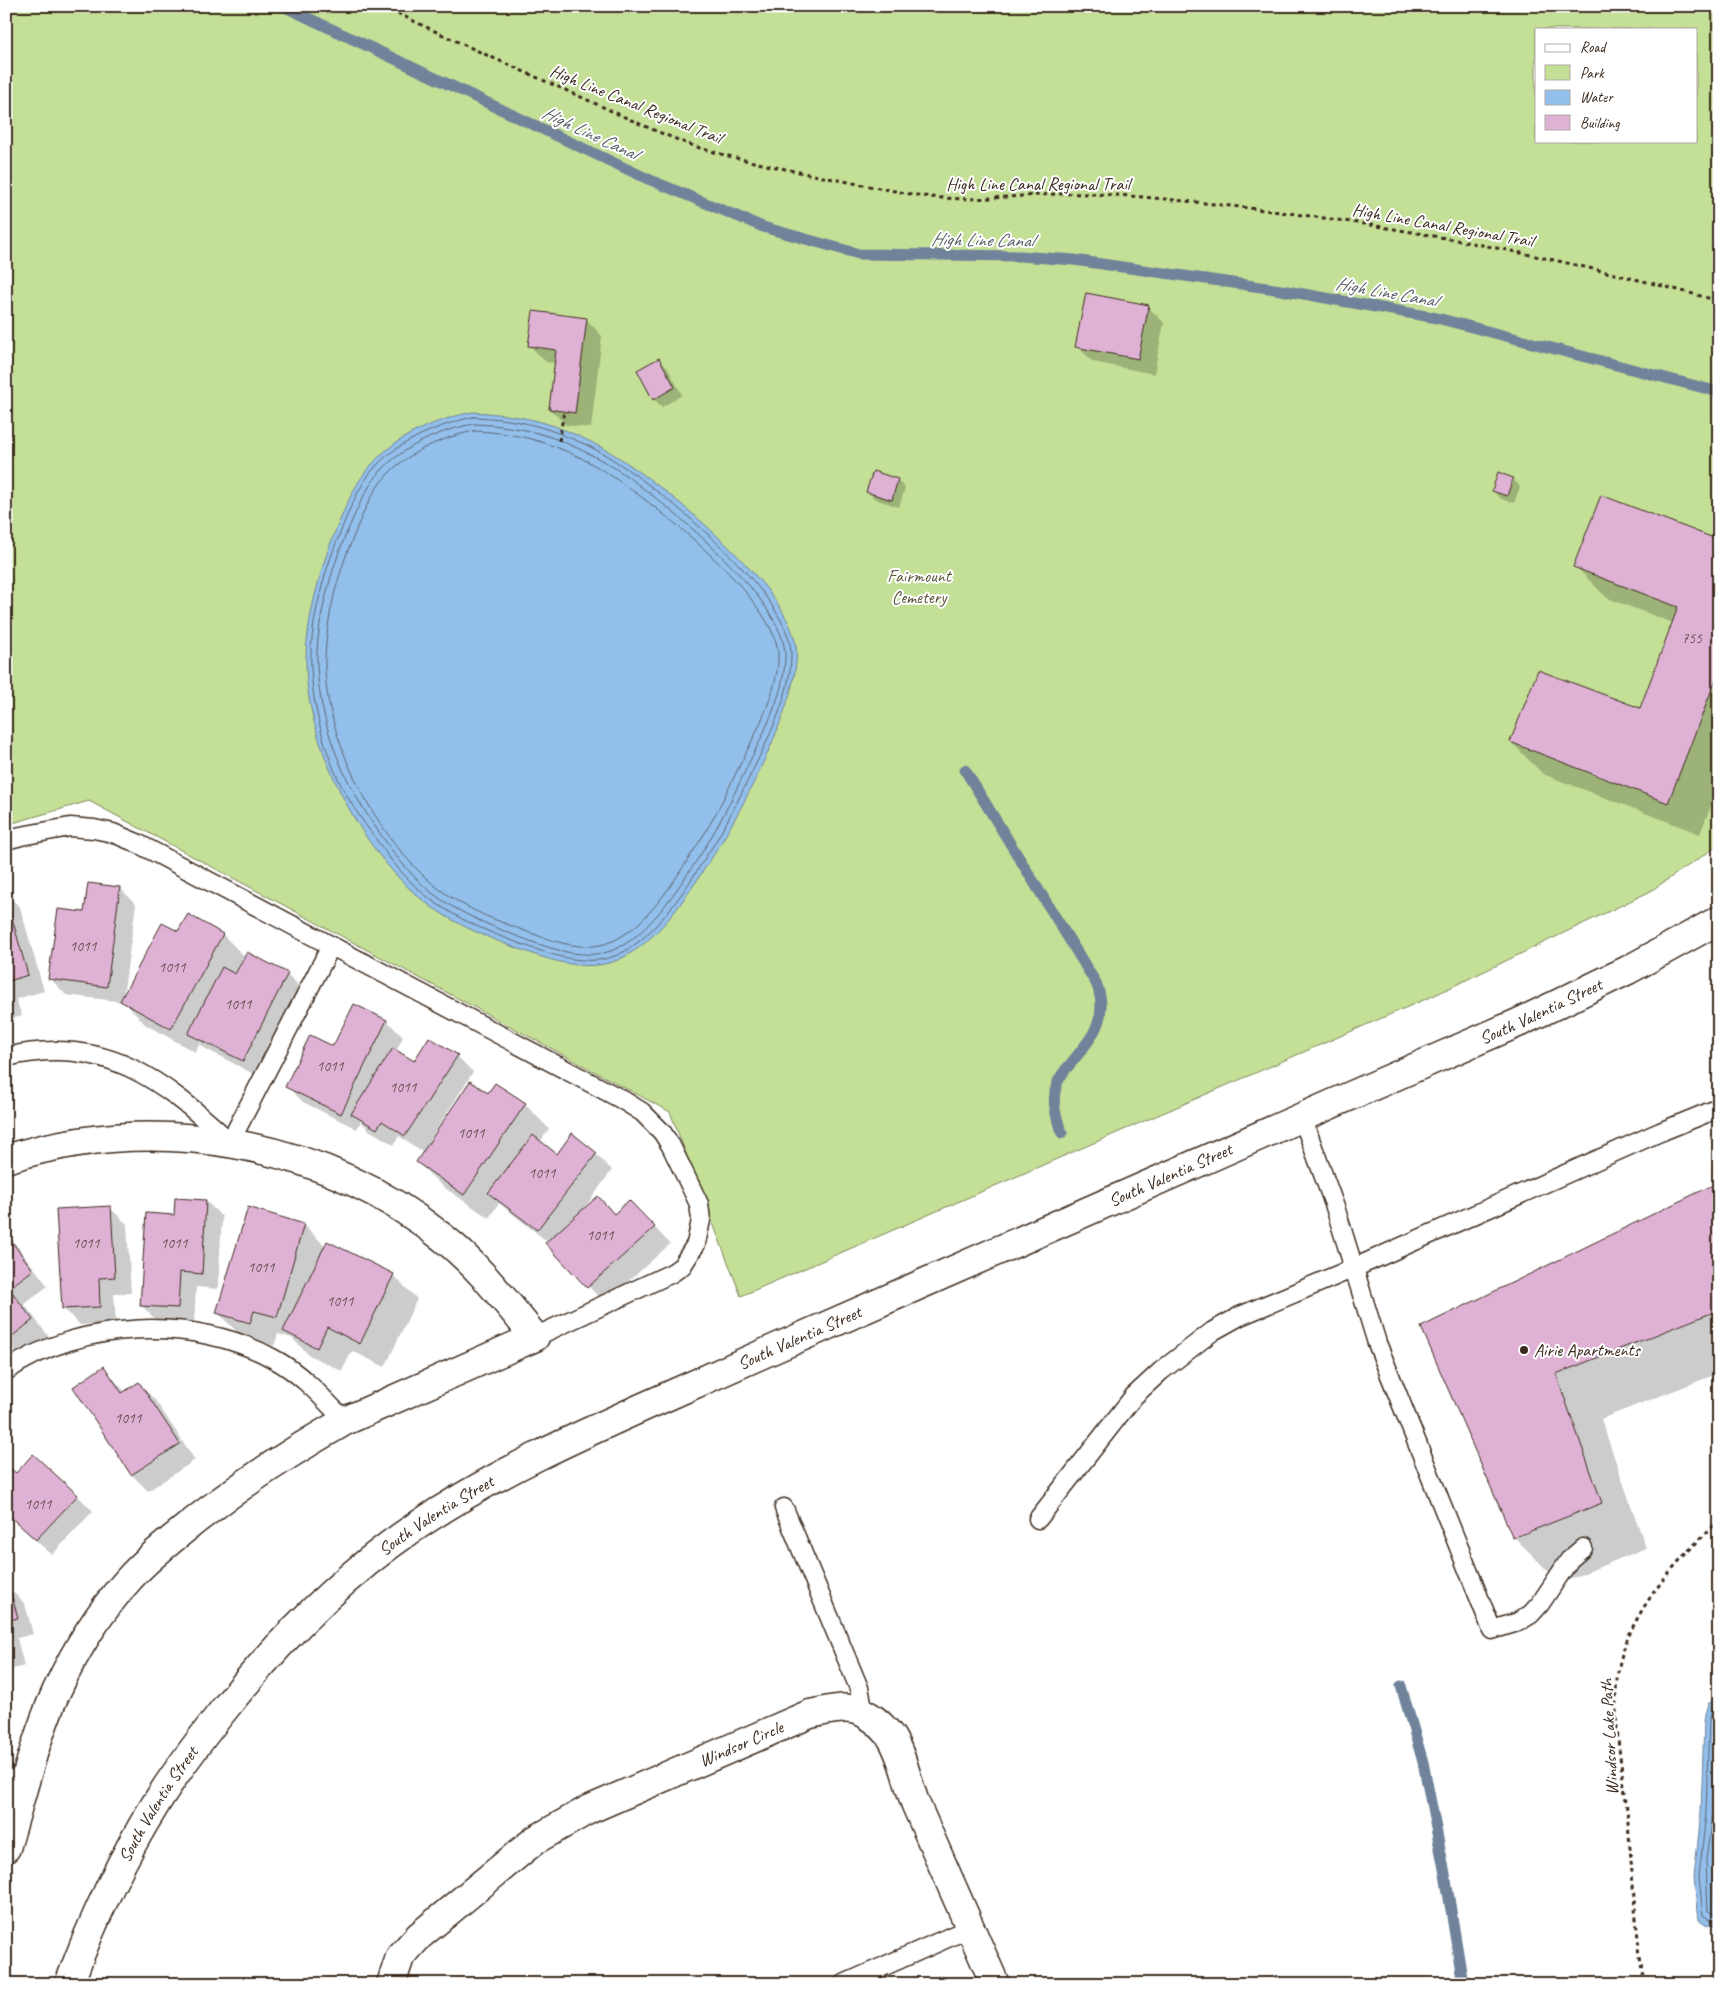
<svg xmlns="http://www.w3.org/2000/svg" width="1725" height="1990" font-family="Caveat,sans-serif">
<rect width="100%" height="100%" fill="#fff"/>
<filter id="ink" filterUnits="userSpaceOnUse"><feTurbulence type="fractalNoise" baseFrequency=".02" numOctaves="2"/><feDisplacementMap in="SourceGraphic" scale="10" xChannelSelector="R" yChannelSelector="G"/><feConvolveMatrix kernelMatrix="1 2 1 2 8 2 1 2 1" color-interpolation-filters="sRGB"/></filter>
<g filter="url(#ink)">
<path fill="#c4df96" stroke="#80845a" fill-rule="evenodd" d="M6 6H1719V845L1649 892 1435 995 741 1296 670 1112 89 801 6 825ZM1536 29H1696V141H1536Z"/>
<g fill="#92bfec" stroke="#6f839a">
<path d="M473 412C505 414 537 418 567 431 586 439 606 449 624 461 672 493 788 587 796 646 803 696 739 816 711 859 687 895 660 940 620 959 585 975 544 958 511 946 481 935 451 922 425 902 361 852 307 746 306 665 305 625 320 569 335 532 345 508 356 480 374 462 398 435 438 419 473 412Z"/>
<polygon points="1719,1692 1719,1928 1708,1925 1699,1919 1697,1912 1694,1877 1701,1813 1704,1720 1709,1704"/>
</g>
<g fill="#0003">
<polygon points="1148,307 1164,323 1154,374 1093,362 1077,346"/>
<polygon points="586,319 602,336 591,428 566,425 550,409 556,363 546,362 530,346"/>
<polygon points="659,360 667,367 682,395 662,407 654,399"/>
<polygon points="1513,479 1520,487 1514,503 1501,499 1493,491"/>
<polygon points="897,480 905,488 899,507 875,499 867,491"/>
<polygon points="1719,541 1719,785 1700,834 1543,774 1511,742 1640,710 1673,623 1607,598 1575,566"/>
<polygon points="120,888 136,904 123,997 179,933 223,935 245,957 287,974 303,990 259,1077 206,1049 200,1044 195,1052 146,1025 124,1002 66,995 50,978 85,914"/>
<polygon points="6,894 20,907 44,991 16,999 22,1016 6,1020"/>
<polygon points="354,1005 387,1021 403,1037 396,1051 414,1062 457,1056 473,1072 431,1138 433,1139 488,1095 495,1084 525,1104 549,1129 540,1142 557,1156 596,1154 612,1170 581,1213 598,1197 615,1215 646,1218 670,1244 604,1303 548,1242 499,1203 489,1218 442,1186 417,1162 424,1153 399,1136 394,1145 369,1130 361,1121 357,1129 303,1102 287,1086 333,1048"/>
<polygon points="1719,1183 1719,1373 1601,1419 1646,1548 1560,1583 1514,1537 1423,1328"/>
<polygon points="206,1201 222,1217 218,1289 196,1287 194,1324 158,1322 141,1305 175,1216"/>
<polygon points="110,1208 127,1224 131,1293 114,1293 116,1323 80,1325 64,1309"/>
<polygon points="304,1225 326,1247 393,1275 417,1299 385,1367 352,1351 342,1371 309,1355 292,1338 278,1334 274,1346 242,1337 218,1313"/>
<polygon points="6,1232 48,1286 24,1304 49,1337 22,1357 6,1342"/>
<polygon points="104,1368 125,1392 138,1383 155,1400 195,1460 148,1491 132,1475 74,1387"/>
<polygon points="6,1466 16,1475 77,1495 93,1511 52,1555 6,1513"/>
<polygon points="9,1588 25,1604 33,1634 17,1638 24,1666 6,1671 6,1589"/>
</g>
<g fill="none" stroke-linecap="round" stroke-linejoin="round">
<g stroke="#5e6670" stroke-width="1">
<path d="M473 417C504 418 536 423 565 436 584 443 604 453 621 465 668 496 790 595 791 653 792 694 769 736 752 772 738 800 725 828 707 855 686 889 651 944 612 957 580 967 543 952 513 941 483 930 454 917 429 898 411 884 394 865 381 846 367 827 353 808 342 787 325 754 312 704 311 666 309 628 324 571 339 536 348 512 359 485 376 466 399 441 441 424 473 417Z"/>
<path d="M474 424C505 425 535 430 564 442 582 450 601 459 618 470 663 501 784 598 785 654 786 693 763 734 746 769 732 799 717 829 699 857 678 888 647 938 611 951 580 961 543 946 514 935 486 924 457 912 432 893 415 879 399 861 386 842 347 789 321 734 317 666 315 627 331 569 347 532 356 512 365 489 380 472 401 447 443 429 474 424Z"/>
<path d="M474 431C512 432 547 441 581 458 632 483 775 595 778 653 780 691 753 738 737 771 724 798 711 825 694 850 675 880 645 929 610 942 581 954 545 938 517 928 489 918 461 906 438 888 378 842 323 736 325 661 326 620 337 576 353 538 361 517 372 490 388 474 410 451 444 437 474 431Z"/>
<polyline points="1719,1700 1713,1707 1709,1721 1706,1813 1699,1877 1703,1915 1710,1920 1719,1923"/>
<polyline points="1719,1710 1715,1722 1712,1814 1706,1861 1708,1911 1719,1917"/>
<polyline points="1719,1822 1713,1862 1715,1906 1719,1909"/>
</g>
<g stroke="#6f839a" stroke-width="11">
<polyline points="283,6 648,179 763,227 859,254 1020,256 1074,260 1281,290 1437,318 1719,392"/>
<path d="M965 770 1096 983C1110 1017 1093 1036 1072 1062 1066 1069 1060 1075 1057 1084 1051 1100 1056 1117 1062 1133"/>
<polyline points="1401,1686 1423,1762 1445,1874 1463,1984"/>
</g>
</g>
<g fill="#dfb2d5" stroke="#3b2a1e">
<polygon points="1086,293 1149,305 1138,359 1075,347"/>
<polygon points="533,311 587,318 575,413 549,409 556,350 528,346"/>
<polygon points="659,358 675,387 653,400 637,370"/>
<polygon points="873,471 898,479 892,500 866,492"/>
<polygon points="1498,472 1513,478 1507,496 1492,491"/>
<polygon points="1601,495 1719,540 1719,671 1668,803 1510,742 1538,670 1640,708 1678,607 1573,567"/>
<polygon points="88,883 120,887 107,987 48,979 58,909 84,912"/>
<polygon points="6,897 28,975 6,982"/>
<polygon points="188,914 223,934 171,1029 120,1001 162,923 178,931"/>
<polygon points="247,952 288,973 243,1061 188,1034 222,967 235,974"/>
<polygon points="354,1004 387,1020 341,1114 285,1087 310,1035 333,1046"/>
<polygon points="429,1037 458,1055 405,1136 382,1121 377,1129 351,1114 393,1048 414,1061"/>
<polygon points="470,1081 488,1093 495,1083 526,1103 464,1195 416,1162"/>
<polygon points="572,1133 597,1153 537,1230 488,1193 533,1135 557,1154"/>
<polygon points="1719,1182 1719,1310 1556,1374 1602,1503 1513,1538 1421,1327"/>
<polygon points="598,1196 614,1214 629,1200 655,1227 587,1288 545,1243"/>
<polygon points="175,1198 206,1200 202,1274 180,1272 178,1308 140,1306 146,1213 174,1215"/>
<polygon points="111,1206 115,1277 99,1278 100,1307 62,1309 56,1209"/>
<polygon points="248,1207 304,1224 277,1317 254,1311 250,1323 216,1313"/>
<polygon points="6,1234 33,1270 9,1288 33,1320 6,1341"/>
<polygon points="327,1241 394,1274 360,1344 327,1327 317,1348 283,1331"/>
<polygon points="104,1366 122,1393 139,1382 180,1444 131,1475 73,1387"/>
<polygon points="33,1454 78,1495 36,1540 6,1513 6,1465 16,1473"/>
<polygon points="9,1586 18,1618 6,1621 6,1587"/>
<polygon points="940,1976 944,1984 922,1984"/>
</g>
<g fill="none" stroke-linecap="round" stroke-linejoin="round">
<defs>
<g id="service">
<polyline points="6,840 21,836 70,827 94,829 113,833 137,843 621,1099 642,1112 662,1132 671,1146 699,1204 701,1220 696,1244 682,1266 672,1273 535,1337"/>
<path d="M6 1057C105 1034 161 1079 230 1142L331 946"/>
<polyline points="1302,1117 1335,1207 1377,1343 1492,1630 1518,1622 1531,1614 1540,1604 1570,1559 1583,1548"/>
<path d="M6 1371C79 1320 196 1315 274 1359 302 1374 323 1398 345 1421"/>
<polyline points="784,1508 859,1688 862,1702 860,1710"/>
<polyline points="1038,1519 1134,1396 1161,1371 1213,1331 1240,1316 1354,1268 1660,1132 1719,1108"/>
<polyline points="6,1775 24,1786"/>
<polyline points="844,1984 970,1928"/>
</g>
<g id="minor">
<path d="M6 1159C155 1112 320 1140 442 1237 478 1265 506 1302 535 1337L345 1421C285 1455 229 1492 176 1536 160 1549 143 1563 129 1579 100 1611 75 1651 57 1690 34 1740 22 1795 6 1848"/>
<path id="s1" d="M391 1984 400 1957 419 1936 535 1840 588 1810 810 1714C831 1710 850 1703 869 1716 877 1721 885 1729 891 1737 904 1758 907 1783 916 1805 942 1865 969 1924 995 1984"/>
</g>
<g id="tertiary">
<path id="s2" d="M69 1984C92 1922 120 1861 155 1805 174 1774 196 1745 218 1717 274 1646 337 1580 412 1529 492 1474 580 1435 668 1396 753 1358 839 1320 924 1283 1123 1196 1321 1108 1520 1022L1628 970 1719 920"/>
</g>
</defs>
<use href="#service" stroke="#3b2a1e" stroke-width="21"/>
<use href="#minor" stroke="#3b2a1e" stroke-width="31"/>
<use href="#tertiary" stroke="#3b2a1e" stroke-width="31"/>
<g stroke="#3b2a1e" stroke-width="3" stroke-dasharray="4 4" stroke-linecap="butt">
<path d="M383 6C445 37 509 65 572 93 615 112 656 133 700 148 736 159 772 166 808 174 844 181 881 189 917 195 964 203 1009 196 1056 194 1088 193 1121 195 1153 198 1344 215 1534 250 1719 301"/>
<polyline points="559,441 564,411"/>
<path d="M1644 1984C1635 1926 1632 1868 1627 1810 1622 1761 1607 1699 1623 1651 1640 1600 1680 1557 1719 1521"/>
</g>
<use href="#service" stroke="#fff" stroke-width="18"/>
<use href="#minor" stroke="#fff" stroke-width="28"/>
<use href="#tertiary" stroke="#fff" stroke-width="28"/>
</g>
</g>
<circle fill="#3b2a1e" stroke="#fff" stroke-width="2" cx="1524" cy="1350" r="5"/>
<g text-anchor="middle" stroke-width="4" stroke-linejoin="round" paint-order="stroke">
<g font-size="15" fill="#644c4c">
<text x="1692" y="643">755</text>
<text x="83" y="951">1011</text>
<text x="172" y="972">1011</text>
<text x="238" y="1009">1011</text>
<text x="330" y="1071">1011</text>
<text x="403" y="1092">1011</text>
<text x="471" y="1138">1011</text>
<text x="542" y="1178">1011</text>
<text x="600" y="1240">1011</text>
<text x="86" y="1248">1011</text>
<text x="174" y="1248">1011</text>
<text x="261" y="1272">1011</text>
<text x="340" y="1306">1011</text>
<text x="128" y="1423">1011</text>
<text x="38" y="1509">1011</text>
</g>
<g font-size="18" fill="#3b2a1e" stroke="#fff">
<text transform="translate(636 104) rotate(22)" y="6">High Line Canal Regional Trail</text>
<text x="1038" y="190">High Line Canal Regional Trail</text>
<text transform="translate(1443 225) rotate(10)" y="6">High Line Canal Regional Trail</text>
<text dy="6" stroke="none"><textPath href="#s2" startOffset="1821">South Valentia Street</textPath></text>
<text dy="6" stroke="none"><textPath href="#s2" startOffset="1416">South Valentia Street</textPath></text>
<text dy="6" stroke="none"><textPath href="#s2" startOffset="1011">South Valentia Street</textPath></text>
<text dy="6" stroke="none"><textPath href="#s2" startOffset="606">South Valentia Street</textPath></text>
<text transform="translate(1609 1737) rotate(-93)" y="6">Windsor Lake Path</text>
<text dy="6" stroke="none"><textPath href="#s1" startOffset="435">Windsor Circle</textPath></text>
<text dy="6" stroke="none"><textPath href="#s2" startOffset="201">South Valentia Street</textPath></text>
</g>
<g font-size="18" fill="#5d573c" stroke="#fff">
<text x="919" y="582">Fairmount<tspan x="919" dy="21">Cemetery</tspan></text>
</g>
<g font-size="18" fill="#3b2a1e" stroke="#fff" text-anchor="start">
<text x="1534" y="1356">Airie Apartments</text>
</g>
<g font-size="19" font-style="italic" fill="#595e66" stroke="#fff">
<text transform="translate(590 132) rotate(25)" y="7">High Line Canal</text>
<text transform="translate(982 239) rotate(1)" y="7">High Line Canal</text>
<text transform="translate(1386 291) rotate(10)" y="7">High Line Canal</text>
</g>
</g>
<rect width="1725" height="1990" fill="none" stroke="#fff" stroke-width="25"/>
<rect x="12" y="12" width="1700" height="1965" fill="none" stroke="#3b2a1e" stroke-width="2" filter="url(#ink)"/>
<rect x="1535" y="28" width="162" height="115" fill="#ffffff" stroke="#b1aaa5"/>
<rect x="1545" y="44" width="25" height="8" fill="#ffffff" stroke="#b1aaa5"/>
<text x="1580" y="52" font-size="15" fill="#3b2a1e">Road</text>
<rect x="1545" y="65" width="25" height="15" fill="#c4df96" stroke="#b1aaa5"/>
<text x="1580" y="78" font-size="15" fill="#3b2a1e">Park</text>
<rect x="1545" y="90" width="25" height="15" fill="#92bfec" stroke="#b1aaa5"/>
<text x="1580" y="102" font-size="15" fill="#3b2a1e">Water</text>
<rect x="1545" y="115" width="25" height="15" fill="#dfb2d5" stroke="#b1aaa5"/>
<text x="1580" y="128" font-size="15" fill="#3b2a1e">Building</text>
</svg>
